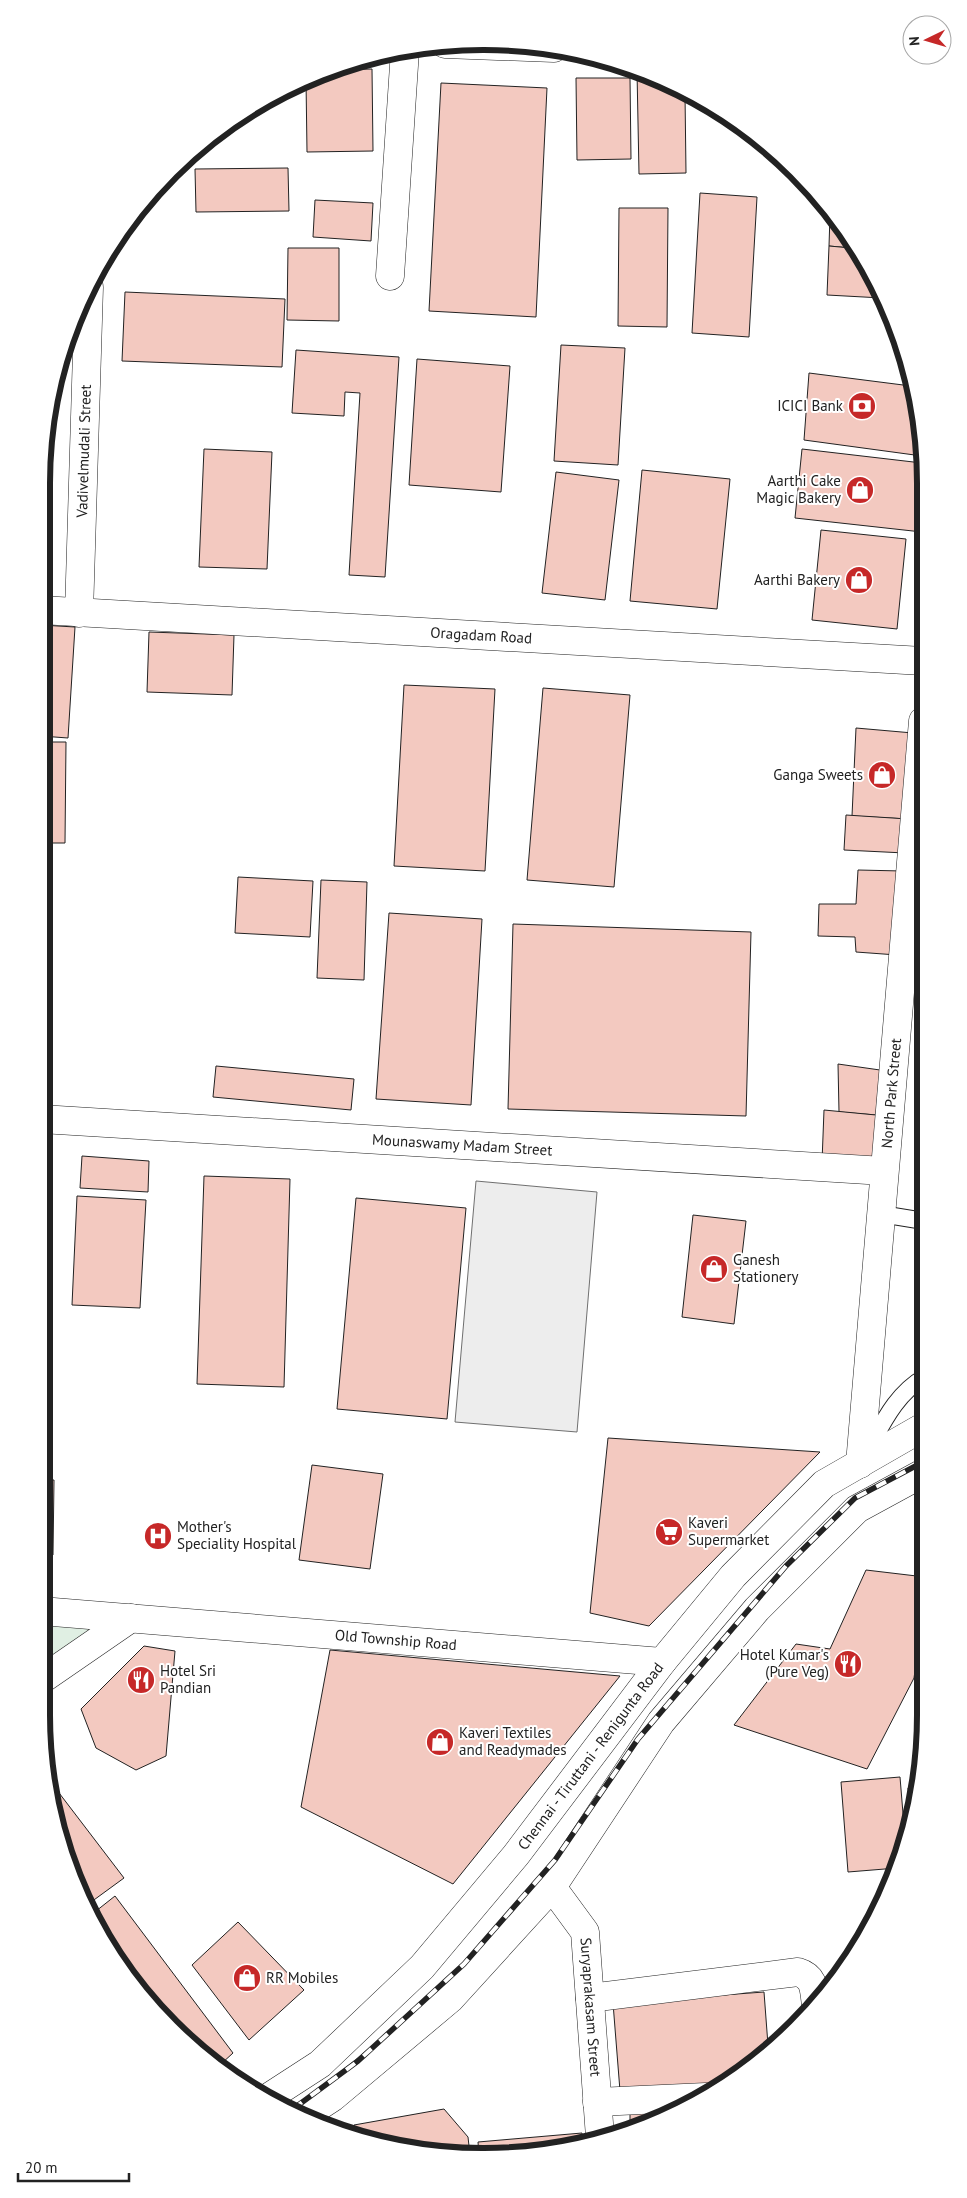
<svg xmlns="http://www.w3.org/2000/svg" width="967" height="2198" font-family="'PT Sans',sans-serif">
<rect width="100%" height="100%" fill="#fff"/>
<polygon fill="#e0efe3" stroke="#6f6f6f" points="41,1621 77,1623 94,1632 41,1669"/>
<polygon fill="#ededed" stroke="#6f6f6f" points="476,1181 597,1192 577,1432 455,1422"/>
<g fill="#f3c9c0" stroke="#222">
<polygon points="372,69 373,151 307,152 306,80 333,70"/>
<polygon points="637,71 685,94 686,173 639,174"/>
<polygon points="576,78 630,78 631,159 577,160"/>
<polygon points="441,83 547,88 536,317 429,311"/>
<polygon points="288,168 289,211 196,212 195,169"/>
<polygon points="700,193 757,197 749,337 692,333"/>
<polygon points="315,200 373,203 371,241 313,237"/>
<polygon points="619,208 668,208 667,327 618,326"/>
<polygon points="830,215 851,248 829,246"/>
<polygon points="829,246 851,248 882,298 827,295"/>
<polygon points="288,248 339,248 339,321 287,320"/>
<polygon points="125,292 285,299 282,367 122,361"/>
<polygon points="561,345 625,348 618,465 554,461"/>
<polygon points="296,350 399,357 385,577 349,575 360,393 345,392 344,416 292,413"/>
<polygon points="417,359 510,366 501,492 409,485"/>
<polygon points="809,373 911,386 922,425 922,456 804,440"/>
<polygon points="204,449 272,452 267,569 199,567"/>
<polygon points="802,449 922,463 922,532 795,518"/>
<polygon points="642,470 730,479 717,609 630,601"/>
<polygon points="556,472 619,480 605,600 542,593"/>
<polygon points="821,530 906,539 897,629 812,620"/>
<polygon points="41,625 75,627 68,738 41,736"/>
<polygon points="149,632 234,635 232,695 147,692"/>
<polygon points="404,685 495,689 485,871 394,866"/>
<polygon points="543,688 630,695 614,887 527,880"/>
<polygon points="856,728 913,733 908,819 852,816"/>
<polygon points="41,742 66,742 65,843 41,843"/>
<polygon points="846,815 908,819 905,853 844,850"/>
<polygon points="858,870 902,871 897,955 856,952 855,937 818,936 819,904 856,904"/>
<polygon points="238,877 313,881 310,937 235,933"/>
<polygon points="321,880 367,882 364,980 317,978"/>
<polygon points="389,913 482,919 471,1105 376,1099"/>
<polygon points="513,924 751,932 746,1116 508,1109"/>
<polygon points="838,1064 880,1070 876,1115 839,1112"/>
<polygon points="216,1066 354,1079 351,1110 213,1097"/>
<polygon points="824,1110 876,1115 873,1166 822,1162"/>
<polygon points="82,1156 149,1161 148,1192 80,1188"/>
<polygon points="204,1176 290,1179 284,1387 197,1384"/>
<polygon points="77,1196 146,1200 140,1308 72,1305"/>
<polygon points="356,1198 466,1208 447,1419 337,1409"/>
<polygon points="693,1215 746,1221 734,1324 682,1317"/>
<polygon points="608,1438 820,1452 649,1626 590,1613"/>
<polygon points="312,1465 383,1474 370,1569 299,1560"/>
<polygon points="41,1480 54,1480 53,1555 41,1555"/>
<polygon points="866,1570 925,1577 925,1598 914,1678 867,1769 734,1725 796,1644 830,1649"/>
<polygon points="144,1646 175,1651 166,1756 136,1770 96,1748 81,1709"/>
<polygon points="330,1650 620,1676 453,1884 301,1807"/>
<polygon points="900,1777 905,1838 902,1857 897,1868 848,1872 841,1782"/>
<polygon points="53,1785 124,1878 87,1905 65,1857"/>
<polygon points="914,1787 910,1808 908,1788"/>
<polygon points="115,1896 233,2053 221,2064 151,2006 100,1935 91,1915"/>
<polygon points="238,1922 304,1990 249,2040 192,1965"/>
<polygon points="764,1992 768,2045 724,2082 620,2091 613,2003"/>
<polygon points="444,2109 468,2137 470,2155 398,2148 357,2133 354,2125"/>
<polygon points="670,2110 630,2125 630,2112"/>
<polygon points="582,2133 583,2143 569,2148 479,2156 478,2142"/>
</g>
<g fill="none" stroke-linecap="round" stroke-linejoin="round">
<defs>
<g id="lane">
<polyline points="881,1214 924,1221"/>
<path d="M866 1453C882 1425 895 1394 925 1377"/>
</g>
<g id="street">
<polyline points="445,44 554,48"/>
<polyline points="390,276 405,50"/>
<path id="s1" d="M41 610 923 661"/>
<path id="s2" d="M79 613 89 287"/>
<path id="s3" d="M41 1119 884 1171"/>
<path id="s4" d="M41 1611 662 1662"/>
<polyline points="41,1680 131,1618"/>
<path id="s5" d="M552 1887 585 1932 600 2137"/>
<path d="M590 1998 798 1972C815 1977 814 1990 816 2006"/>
<polyline points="597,2102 706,2097"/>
</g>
<g id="secondary">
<path id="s6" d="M860 1464 923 721"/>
</g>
<g id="highway">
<path id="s7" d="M266 2099 320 2064 422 1967 516 1855 662 1662 733 1576 824 1484 925 1426"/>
<polyline points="307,2114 333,2097 450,1999 552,1887 661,1722 757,1609 857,1509 925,1472"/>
</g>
</defs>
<use href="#lane" stroke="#222" stroke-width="18"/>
<use href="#street" stroke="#222" stroke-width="29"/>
<use href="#secondary" stroke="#222" stroke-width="29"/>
<use href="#highway" stroke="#222" stroke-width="29"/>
<use href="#lane" stroke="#fff" stroke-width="16"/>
<use href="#street" stroke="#fff" stroke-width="28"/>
<use href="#secondary" stroke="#fff" stroke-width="28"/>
<use href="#highway" stroke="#fff" stroke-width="28"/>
<defs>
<polyline id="rail" points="293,2109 358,2061 464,1964 555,1860 638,1739 786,1566 855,1498 925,1461"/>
</defs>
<use href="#rail" stroke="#222" stroke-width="5.5"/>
<use href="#rail" stroke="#fff" stroke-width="4" stroke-dasharray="11" stroke-linecap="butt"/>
</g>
<defs>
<symbol id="bank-disc" viewBox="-11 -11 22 22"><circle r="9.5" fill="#c62828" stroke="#fff"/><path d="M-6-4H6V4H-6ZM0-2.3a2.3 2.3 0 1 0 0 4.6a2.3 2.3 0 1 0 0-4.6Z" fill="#fff"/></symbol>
<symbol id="shop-disc" viewBox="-11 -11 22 22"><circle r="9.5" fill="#c62828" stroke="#fff"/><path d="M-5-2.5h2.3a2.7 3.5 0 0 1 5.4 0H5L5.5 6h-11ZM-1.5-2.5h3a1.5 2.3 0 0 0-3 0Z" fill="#fff"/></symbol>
<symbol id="supermarket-disc" viewBox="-11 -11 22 22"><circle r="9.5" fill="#c62828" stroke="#fff"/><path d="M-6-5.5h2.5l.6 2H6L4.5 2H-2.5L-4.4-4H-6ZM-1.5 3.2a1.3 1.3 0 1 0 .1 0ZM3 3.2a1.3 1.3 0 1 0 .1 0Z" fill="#fff"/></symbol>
<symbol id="hospital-disc" viewBox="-11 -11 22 22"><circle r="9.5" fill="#c62828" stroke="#fff"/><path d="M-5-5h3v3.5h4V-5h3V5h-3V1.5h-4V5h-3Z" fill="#fff"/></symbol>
<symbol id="restaurant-disc" viewBox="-11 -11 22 22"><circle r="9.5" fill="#c62828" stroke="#fff"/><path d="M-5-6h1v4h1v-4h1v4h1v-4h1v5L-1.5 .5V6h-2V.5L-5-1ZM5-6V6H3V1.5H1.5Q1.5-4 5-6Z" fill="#fff"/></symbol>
</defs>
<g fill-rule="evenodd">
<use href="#bank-disc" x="846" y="390" width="32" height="32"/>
<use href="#shop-disc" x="844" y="474" width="32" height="32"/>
<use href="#shop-disc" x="843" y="564" width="32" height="32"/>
<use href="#shop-disc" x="866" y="759" width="32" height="32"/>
<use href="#shop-disc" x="698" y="1253" width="32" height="32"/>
<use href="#supermarket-disc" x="653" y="1516" width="32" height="32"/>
<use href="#hospital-disc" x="142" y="1520" width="32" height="32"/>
<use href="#restaurant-disc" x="832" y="1648" width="32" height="32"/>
<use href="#restaurant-disc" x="125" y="1664" width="32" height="32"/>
<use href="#shop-disc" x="424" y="1726" width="32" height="32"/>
<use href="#shop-disc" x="231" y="1962" width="32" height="32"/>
</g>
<g text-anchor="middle" stroke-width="4" stroke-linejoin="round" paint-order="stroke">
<g font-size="15" fill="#222" stroke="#fff" text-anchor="start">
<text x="843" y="411" text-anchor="end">ICICI Bank</text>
<text x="841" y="486" text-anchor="end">Aarthi Cake<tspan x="841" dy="17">Magic Bakery</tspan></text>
<text x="840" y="585" text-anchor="end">Aarthi Bakery</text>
<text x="863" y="780" text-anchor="end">Ganga Sweets</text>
<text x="733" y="1265">Ganesh<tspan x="733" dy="17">Stationery</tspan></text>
<text x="688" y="1528">Kaveri<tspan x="688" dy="17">Supermarket</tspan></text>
<text x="177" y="1532">Mother's<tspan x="177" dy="17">Speciality Hospital</tspan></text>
<text x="829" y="1660" text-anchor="end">Hotel Kumar's<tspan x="829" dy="17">(Pure Veg)</tspan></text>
<text x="160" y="1676">Hotel Sri<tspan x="160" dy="17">Pandian</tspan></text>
<text x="459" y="1738">Kaveri Textiles<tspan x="459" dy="17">and Readymades</tspan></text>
<text x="266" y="1983">RR Mobiles</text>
</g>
<g font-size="15" fill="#222" stroke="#fff">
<text dy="5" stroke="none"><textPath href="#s2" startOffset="162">Vadivelmudali Street</textPath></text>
<text dy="5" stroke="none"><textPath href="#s1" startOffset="441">Oragadam Road</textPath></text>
<text dy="5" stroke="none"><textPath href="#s6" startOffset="372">North Park Street</textPath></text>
<text dy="5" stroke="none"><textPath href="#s3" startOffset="422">Mounaswamy Madam Street</textPath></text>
<text dy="5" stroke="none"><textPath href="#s4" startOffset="356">Old Township Road</textPath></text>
<text dy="5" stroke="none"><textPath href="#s7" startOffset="475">Chennai - Tiruttani - Renigunta Road</textPath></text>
<text dy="5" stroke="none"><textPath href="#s5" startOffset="131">Suryaprakasam Street</textPath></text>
</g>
</g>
<path d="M0 0H967V2198H0ZM483 50H484A433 433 0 0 1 917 483V1715A433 433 0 0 1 484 2148H483A433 433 0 0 1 50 1715V483A433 433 0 0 1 483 50Z" fill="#fff" fill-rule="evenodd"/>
<path fill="none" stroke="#222" stroke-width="6" d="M483 50H484A433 433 0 0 1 917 483V1715A433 433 0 0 1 484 2148H483A433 433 0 0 1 50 1715V483A433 433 0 0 1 483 50Z"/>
<g transform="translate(927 40) rotate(265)"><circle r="24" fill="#ffffff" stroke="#a7a7a7"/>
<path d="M0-4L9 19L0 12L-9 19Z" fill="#c62828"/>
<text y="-8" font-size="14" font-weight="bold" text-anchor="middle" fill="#222222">N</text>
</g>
<path d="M18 2173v8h111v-8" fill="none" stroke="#222222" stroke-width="2.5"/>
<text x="25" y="2173" font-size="15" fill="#222222" stroke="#ffffff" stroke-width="4" paint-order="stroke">20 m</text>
</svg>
